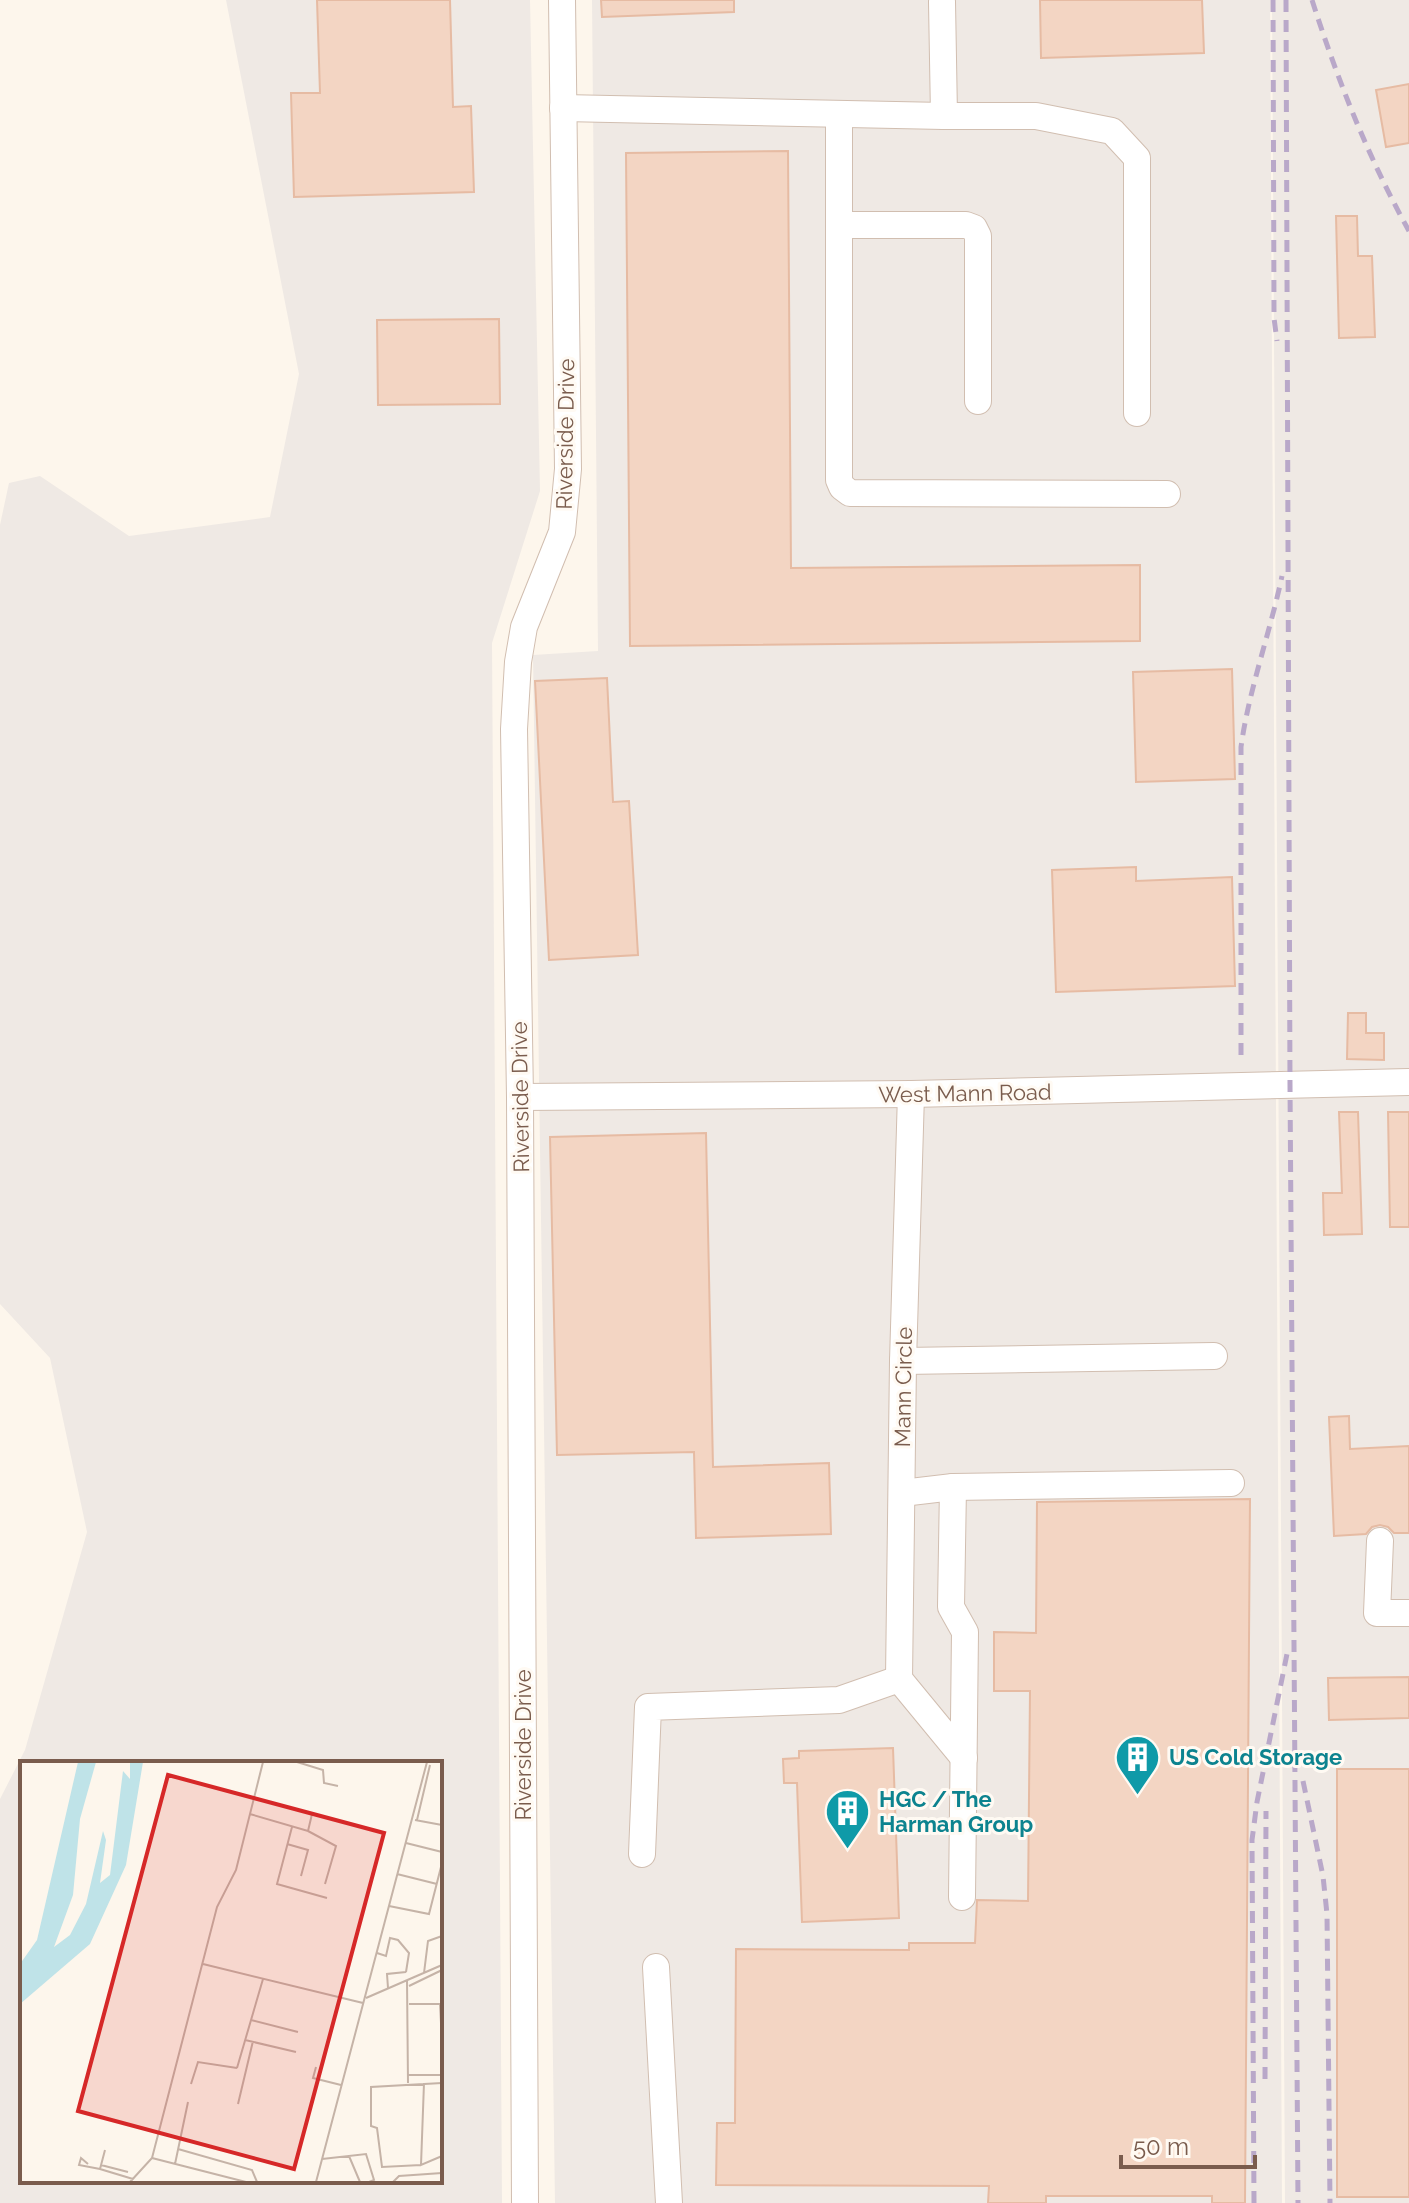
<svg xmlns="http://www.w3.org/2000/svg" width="1409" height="2203" font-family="Raleway,sans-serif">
<rect width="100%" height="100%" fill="#fdf6ec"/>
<g fill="#efe9e4" fill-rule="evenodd">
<path d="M226 0H530L540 491 492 643 502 2203H0V1799L25 1750 87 1532 50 1358 0 1304V525L9 483 40 476 129 536 270 517 299 374ZM22 1763H440V2181H22Z"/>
<polygon points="592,0 1270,0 1282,2203 555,2203 533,655 598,651"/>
<polygon points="1272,0 1409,0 1409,2203 1285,2203"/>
</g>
<g fill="#f3d5c3" stroke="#e6bba3" stroke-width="2">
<polygon points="317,0 450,0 453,107 471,106 474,192 294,197 291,93 320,93"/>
<polygon points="601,0 734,0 734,12 602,17"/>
<polygon points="1040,0 1202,0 1204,53 1041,58"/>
<polygon points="1409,84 1409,143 1386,147 1376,90"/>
<polygon points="788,151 791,568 1140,565 1140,641 630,646 626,153"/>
<polygon points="1336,216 1357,216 1358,256 1372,256 1375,337 1339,338"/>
<polygon points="499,319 500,404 378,405 377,320"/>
<polygon points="1232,669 1235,779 1136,782 1133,672"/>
<polygon points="607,678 613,802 629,801 638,955 549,960 535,681"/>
<polygon points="1136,867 1136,881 1232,877 1235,986 1056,992 1052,870"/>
<polygon points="1348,1013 1366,1013 1366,1033 1384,1033 1384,1060 1347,1059"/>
<polygon points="1339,1112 1358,1112 1362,1234 1324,1235 1323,1193 1342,1193"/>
<polygon points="1388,1112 1409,1112 1409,1227 1390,1227"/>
<polygon points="706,1133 713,1467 829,1463 831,1534 696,1538 694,1452 557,1455 550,1137"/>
<polygon points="1349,1416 1350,1449 1409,1446 1409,1533 1394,1533 1388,1527 1380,1525 1372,1527 1366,1534 1334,1536 1329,1417"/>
<polygon points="1250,1499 1245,2203 1212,2203 1212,2196 1046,2196 1046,2203 988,2203 989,2186 716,2185 717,2123 735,2123 736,1949 909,1950 909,1943 975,1943 977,1900 1028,1901 1030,1691 994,1691 994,1632 1036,1633 1037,1502"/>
<polygon points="1409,1677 1409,1718 1329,1720 1328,1678"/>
<polygon points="893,1748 899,1918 802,1922 797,1783 784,1783 783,1759 799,1758 799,1751"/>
<rect x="1337" y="1769" width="72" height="428"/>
</g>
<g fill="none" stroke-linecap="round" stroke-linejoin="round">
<defs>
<g id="minor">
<polyline points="563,108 944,116 942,2"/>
<polyline points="839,114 839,480 842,487 850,493 1167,494"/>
<polyline points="944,116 1036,116 1112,131 1137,158 1137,413"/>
<polyline points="839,225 966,225 974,228 978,236 978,401"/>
<polyline points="520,1097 911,1094 1409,1082"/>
<polyline points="903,1361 1214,1356"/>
<polyline points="953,1487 951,1607 965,1632 962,1897"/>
<polyline points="902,1493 953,1487 1231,1483"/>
<polyline points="1380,1541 1377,1613 1409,1613"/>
<polyline points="899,1679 903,1361 911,1094"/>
<polyline points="899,1679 964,1758"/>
<polyline points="642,1854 648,1707 839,1700 899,1679"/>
<polyline points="656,1967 669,2203"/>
<polyline points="525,2203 520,1097 514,729 518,662 524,627 562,532 568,469 562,0"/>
</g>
</defs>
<use href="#minor" stroke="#d1beb0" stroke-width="28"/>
<use href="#minor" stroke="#fff" stroke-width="26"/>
<g stroke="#b9a8c9" stroke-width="5" stroke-dasharray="12 8" stroke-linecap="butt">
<polyline points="1273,0 1274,318 1277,341"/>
<polyline points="1286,0 1290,1085 1298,2203"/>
<path d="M1312 0C1338 81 1368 157 1409 231"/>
<path d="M1241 1055V747C1249 689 1270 633 1282 576"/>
<polyline points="1303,1781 1323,1876 1327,1914 1330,2203"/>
<polyline points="1265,2079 1266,1811"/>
<polyline points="1254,2203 1252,1840 1257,1802 1287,1654"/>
</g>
</g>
<defs>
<symbol id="building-pin" viewBox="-11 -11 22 30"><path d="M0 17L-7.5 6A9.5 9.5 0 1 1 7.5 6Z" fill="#0f9aa8" stroke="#fffaf3"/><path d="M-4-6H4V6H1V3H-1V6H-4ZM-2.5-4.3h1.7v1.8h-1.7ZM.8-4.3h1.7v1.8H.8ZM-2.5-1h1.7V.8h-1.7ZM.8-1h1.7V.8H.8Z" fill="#fff"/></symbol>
</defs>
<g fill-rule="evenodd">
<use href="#building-pin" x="1112" y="1732" width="51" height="69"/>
<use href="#building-pin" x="822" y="1786" width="51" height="69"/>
</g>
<g text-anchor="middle" stroke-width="6" stroke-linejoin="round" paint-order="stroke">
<g font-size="22" fill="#7a5c4d" stroke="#fffaf3">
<text transform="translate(565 434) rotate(-89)" y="8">Riverside Drive</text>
<text transform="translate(965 1093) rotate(-1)" y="8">West Mann Road</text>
<text transform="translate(520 1097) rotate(-91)" y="8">Riverside Drive</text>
<text transform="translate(903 1387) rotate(-89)" y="8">Mann Circle</text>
<text transform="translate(523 1745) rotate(-90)" y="8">Riverside Drive</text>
</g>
<g font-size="22" font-weight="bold" fill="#0d838f" stroke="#fffaf3" text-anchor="start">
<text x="1169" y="1765">US Cold Storage</text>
<text x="879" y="1807">HGC / The<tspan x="879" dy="25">Harman Group</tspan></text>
</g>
</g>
<g transform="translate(20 1761)">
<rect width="422" height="422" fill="#fdf6ec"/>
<path d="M58 1H76L60 58 53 134 34 186 50 174 66 143 83 70 86 79 80 122 90 114 103 10 110 18V1H123L106 104 70 183 0 243V203L17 179Z" fill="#bfe3e8"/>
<path fill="none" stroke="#c5b3a7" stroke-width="2" d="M277 1 303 9 304 22 318 25M230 53 288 70 292 53M395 59 422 64M397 59 410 4M272 66 257 123 307 137M288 70 316 85 305 123M386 82 422 91M267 83 288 89 281 115M377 113 417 123M369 145 409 153 422 102M357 192 366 195 370 177 378 179 389 192 386 211M183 203 343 242M404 212 408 180 422 175M387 219 388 322M389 225 422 209M368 227 367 213 386 211M346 237 422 204M389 243H421M420 243 422 281M231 259 278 271M225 279 276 291M296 306 293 317 321 324M217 307 243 218M388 314H422M404 322 401 404 422 395M171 323 178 301 217 307M218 343 233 280M158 388 232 409 237 421M85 389 80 408 113 418M329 395 340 421M132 397 226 421M302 398 346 393 354 419 349 421M68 403 61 397 59 404 80 408M155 403 168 341M81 404 108 411M401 404 362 406 357 367 351 365V326L422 322M110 421 132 397 197 146 216 109 243 1M296 421 407 1M373 421 379 415 422 412"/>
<path fill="#d62828" fill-opacity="0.15" stroke="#d62828" stroke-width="4" d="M148 14 364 72 274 408 58 350Z"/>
<rect width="422" height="422" fill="none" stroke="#7a5c4d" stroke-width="4"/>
</g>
<path d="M1121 2155v12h134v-12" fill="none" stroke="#7a5c4d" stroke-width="4"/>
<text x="1133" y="2155" font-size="24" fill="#7a5c4d" stroke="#fffaf3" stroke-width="6" paint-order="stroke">50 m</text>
</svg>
